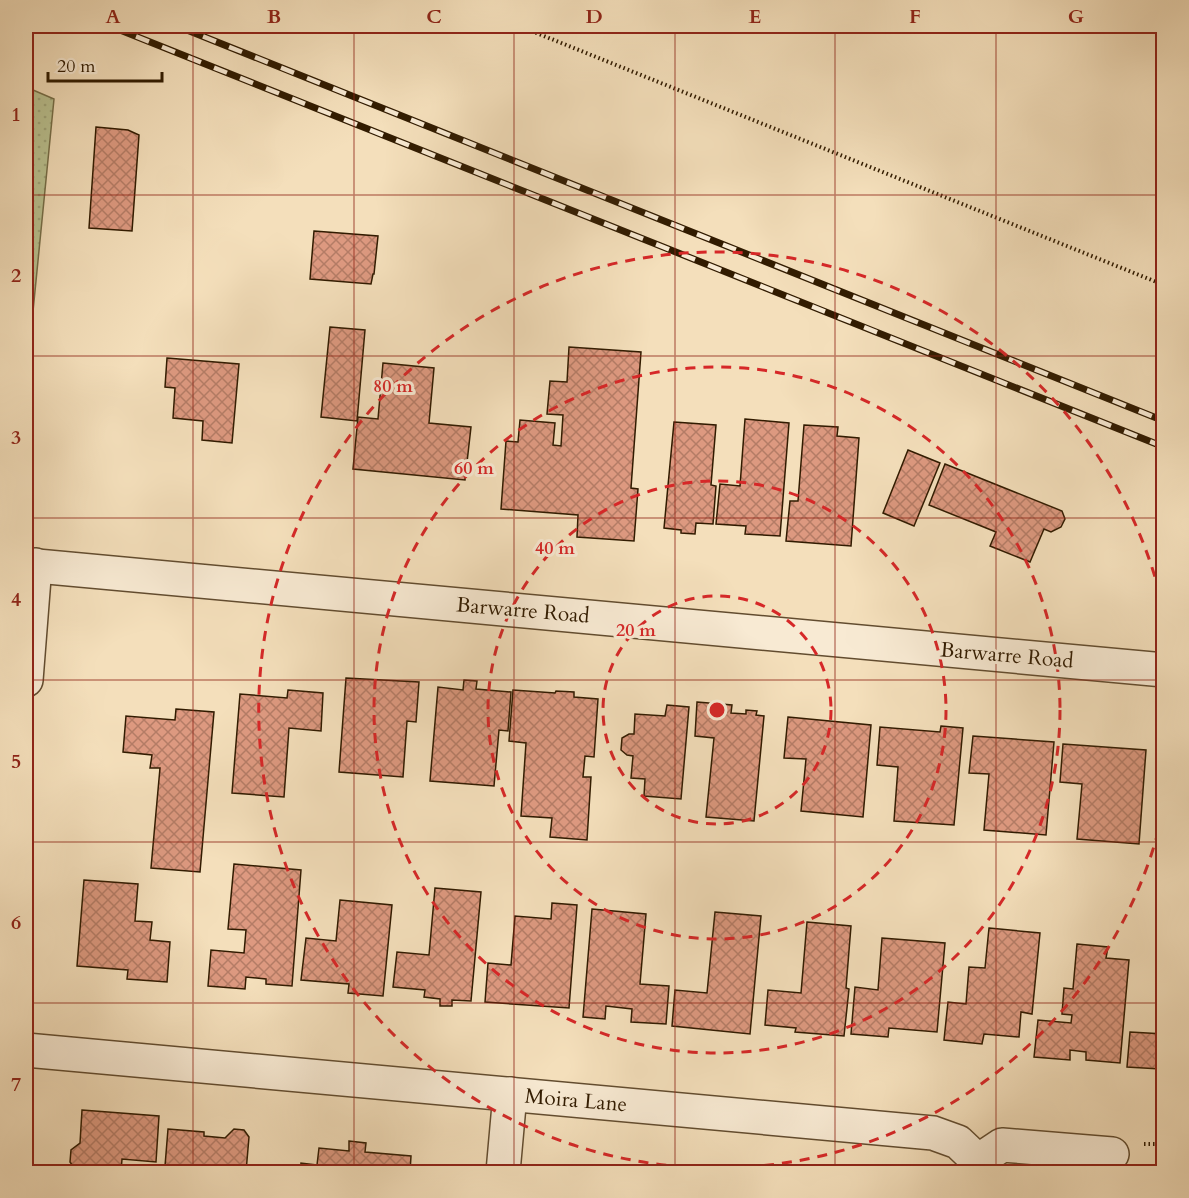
<svg xmlns="http://www.w3.org/2000/svg" width="1189" height="1198" font-family="Cardo,serif">
<defs>
<pattern id="grass-dots" width="8" height="8" patternUnits="userSpaceOnUse" patternTransform="scale(1.5)"><rect width="8" height="8" fill="#bac291"/><path d="M2 2h.1M6 6h.1" fill="none" stroke="#a0a67b" stroke-width="1.8" stroke-linecap="round"/></pattern>
<pattern id="building-cross-hatch" width="8" height="8" patternUnits="userSpaceOnUse" patternTransform="scale(1.5)"><rect width="8" height="8" fill="#dd9980"/><path d="M0 0l8 8M0 8l8-8" fill="none" stroke="#b47c66"/></pattern>
</defs>
<rect width="100%" height="100%" fill="#f4dfbb"/>
<filter id="stains"><feTurbulence type="fractalNoise" baseFrequency=".00333" numOctaves="4"/><feColorMatrix values="0 0 0 0 .2 0 0 0 0 .09 0 0 0 0 .02 0 0 0 .5 -.17"/></filter>
<radialGradient id="worn" r=".72"><stop offset=".6" stop-color="#630" stop-opacity="0"/><stop offset="1" stop-color="#630" stop-opacity=".3"/></radialGradient>
<polygon fill="url(#grass-dots)" stroke="#766e48" stroke-width="1.5" points="26,87 54,99 26,382"/>
<g fill="url(#building-cross-hatch)" stroke="#311b00" stroke-width="1.5">
<polygon points="96,127 128,130 139,135 132,231 89,228"/>
<polygon points="314,231 378,236 374,274 373,274 371,284 310,279"/>
<polygon points="330,327 365,330 357,421 321,417"/>
<polygon points="569,347 641,352 631,488 638,489 634,541 577,537 578,515 501,509 506,441 518,442 520,420 555,423 553,445 561,446 563,415 547,414 550,381 567,382"/>
<polygon points="167,358 239,364 232,443 202,440 203,421 173,418 175,388 165,387"/>
<polygon points="383,363 434,368 429,423 471,427 465,480 353,469 358,417 378,419"/>
<polygon points="745,419 789,423 780,536 745,534 746,526 716,524 720,484 740,486"/>
<polygon points="674,422 716,425 711,485 716,486 713,524 696,523 695,534 681,533 681,530 664,528"/>
<polygon points="804,425 838,427 837,436 859,438 851,546 786,541 790,501 798,501"/>
<polygon points="908,450 940,463 914,526 883,513"/>
<polygon points="945,464 1062,511 1065,519 1061,527 1051,532 1044,529 1030,562 990,546 996,532 929,505"/>
<polygon points="346,678 419,682 416,722 407,721 403,777 339,772"/>
<polygon points="464,680 477,681 476,689 511,692 508,731 499,730 494,786 430,781 438,687 463,690"/>
<polygon points="288,690 323,693 321,731 289,728 284,797 232,793 240,694 287,698"/>
<polygon points="513,690 555,693 556,691 574,692 574,697 598,699 594,757 585,756 583,777 591,777 587,840 550,837 552,818 521,816 526,743 509,741"/>
<polygon points="697,702 732,705 731,713 746,714 746,710 757,711 756,715 764,716 754,821 706,817 714,738 695,736"/>
<polygon points="667,705 689,707 681,799 644,796 645,779 631,778 633,756 627,755 621,750 622,738 629,734 634,734 635,714 665,716"/>
<polygon points="176,709 214,712 200,872 151,868 160,768 150,768 152,755 123,752 126,716 175,720"/>
<polygon points="788,717 871,725 863,817 801,811 806,759 784,758"/>
<polygon points="941,726 963,728 954,825 894,821 898,767 877,765 880,727 940,732"/>
<polygon points="973,736 1054,742 1046,835 984,830 989,774 969,773"/>
<polygon points="1063,744 1146,750 1139,844 1077,839 1082,784 1060,782"/>
<polygon points="234,864 301,870 292,986 266,984 266,979 246,977 245,989 208,986 211,950 244,953 246,930 228,929"/>
<polygon points="84,880 138,884 135,921 152,922 150,940 170,942 167,982 127,979 128,970 77,966"/>
<polygon points="435,888 481,892 471,1001 452,1000 452,1006 440,1006 440,999 424,997 425,990 393,987 397,952 429,955"/>
<polygon points="340,900 392,905 383,996 348,993 349,984 301,980 306,938 336,941"/>
<polygon points="552,903 577,905 569,1008 485,1002 488,963 511,965 515,916 551,919"/>
<polygon points="592,909 646,914 640,984 669,986 666,1024 631,1022 632,1009 606,1006 605,1019 583,1017"/>
<polygon points="715,912 761,916 750,1034 672,1026 675,990 707,993"/>
<polygon points="807,922 851,926 846,988 849,989 844,1036 795,1032 796,1028 765,1025 768,990 801,993"/>
<polygon points="989,928 1040,933 1032,1014 1021,1012 1019,1037 984,1034 982,1044 944,1040 948,1002 966,1004 969,967 985,968"/>
<polygon points="882,938 945,943 937,1032 889,1028 888,1037 851,1034 855,987 878,990"/>
<polygon points="1077,944 1108,947 1106,958 1129,960 1120,1063 1086,1060 1086,1052 1070,1050 1070,1060 1034,1057 1038,1020 1071,1023 1072,1015 1062,1014 1064,988 1073,989"/>
<polygon points="1130,1032 1164,1034 1164,1061 1161,1061 1160,1069 1127,1067"/>
<polygon points="82,1110 159,1116 156,1162 122,1159 121,1172 77,1172 70,1162 71,1150 80,1143"/>
<polygon points="168,1129 204,1132 204,1136 225,1138 234,1129 244,1130 249,1137 246,1172 196,1172 197,1168 165,1166"/>
<polygon points="349,1141 366,1143 365,1152 411,1156 410,1172 300,1172 301,1163 317,1165 319,1148 349,1151"/>
</g>
<g fill="none" stroke-linecap="round" stroke-linejoin="round">
<defs>
<g id="minor">
<polyline points="26,565 1164,670"/>
<polyline points="26,680 35,565"/>
<polyline points="26,1050 933,1133 958,1142 978,1161 1002,1145 1112,1154"/>
<polyline points="503,1172 510,1094"/>
</g>
</defs>
<use href="#minor" stroke="#624c2f" stroke-width="36"/>
<g stroke="#311b00" stroke-width="4" stroke-dasharray="1.5 3" stroke-linecap="butt">
<polyline points="519,26 1164,285"/>
<polyline points="1144,1144 1164,1144"/>
</g>
<use href="#minor" stroke="#f8ead3" stroke-width="33"/>
<defs>
<g id="rail">
<polyline points="110,26 1164,447"/>
<polyline points="177,26 1164,421"/>
</g>
</defs>
<use href="#rail" stroke="#311b00" stroke-width="7"/>
<use href="#rail" stroke="#f8ead3" stroke-width="4.5" stroke-dasharray="14" stroke-linecap="butt"/>
</g>
<path fill="none" stroke="#8f2418" stroke-width="1.5" stroke-opacity="0.55" d="M193 26V1172M354 26V1172M514 26V1172M675 26V1172M835 26V1172M996 26V1172M26 195H1164M26 356H1164M26 518H1164M26 680H1164M26 842H1164M26 1003H1164"/>
<g fill="none" stroke="#d62828" stroke-width="3" stroke-dasharray="10 8">
<circle cx="717" cy="710" r="114"/>
<circle cx="717" cy="710" r="229"/>
<circle cx="717" cy="710" r="343"/>
<path d="M1163 813A458 458 0 1 1 1163 607"/>
</g>
<g text-anchor="middle" stroke-width="6" stroke-linejoin="round" paint-order="stroke">
<g font-size="21" fill="#311b00" stroke="#f8ead3">
<text transform="translate(523 610) rotate(5)" y="7">Barwarre Road</text>
<text transform="translate(1007 655) rotate(5)" y="7">Barwarre Road</text>
<text transform="translate(576 1100) rotate(5)" y="7">Moira Lane</text>
</g>
</g>
<circle cx="717" cy="710" r="9" fill="#d62828" stroke="#f8ead3" stroke-width="3"/>
<g font-size="18" text-anchor="middle" font-weight="bold" fill="#d62828" stroke="#f8ead3" stroke-width="6" stroke-linejoin="round" paint-order="stroke">
<text x="393" y="392">80 m</text>
<text x="474" y="474">60 m</text>
<text x="555" y="554">40 m</text>
<text x="636" y="636">20 m</text>
</g>
<rect width="1189" height="1198" fill="none" stroke="#f4dfbb" stroke-width="66"/>
<path d="M48 72v9h114v-9" fill="none" stroke="#311b00" stroke-width="3"/>
<text x="57" y="72" font-size="18" fill="#311b00" stroke="#f8ead3" stroke-width="4.5" paint-order="stroke">20 m</text>
<rect x="33" y="33" width="1123" height="1132" fill="none" stroke="#8f2418" stroke-width="2"/>
<g font-size="20" text-anchor="middle" font-weight="bold" fill="#8f2418">
<text x="113" y="23">A</text>
<text x="274" y="23">B</text>
<text x="434" y="23">C</text>
<text x="594" y="23">D</text>
<text x="755" y="23">E</text>
<text x="915" y="23">F</text>
<text x="1076" y="23">G</text>
<text x="16" y="121">1</text>
<text x="16" y="282">2</text>
<text x="16" y="444">3</text>
<text x="16" y="606">4</text>
<text x="16" y="768">5</text>
<text x="16" y="929">6</text>
<text x="16" y="1091">7</text>
</g>
<rect width="100%" height="100%" filter="url(#stains)"/>
<rect width="100%" height="100%" fill="url(#worn)"/>
</svg>
